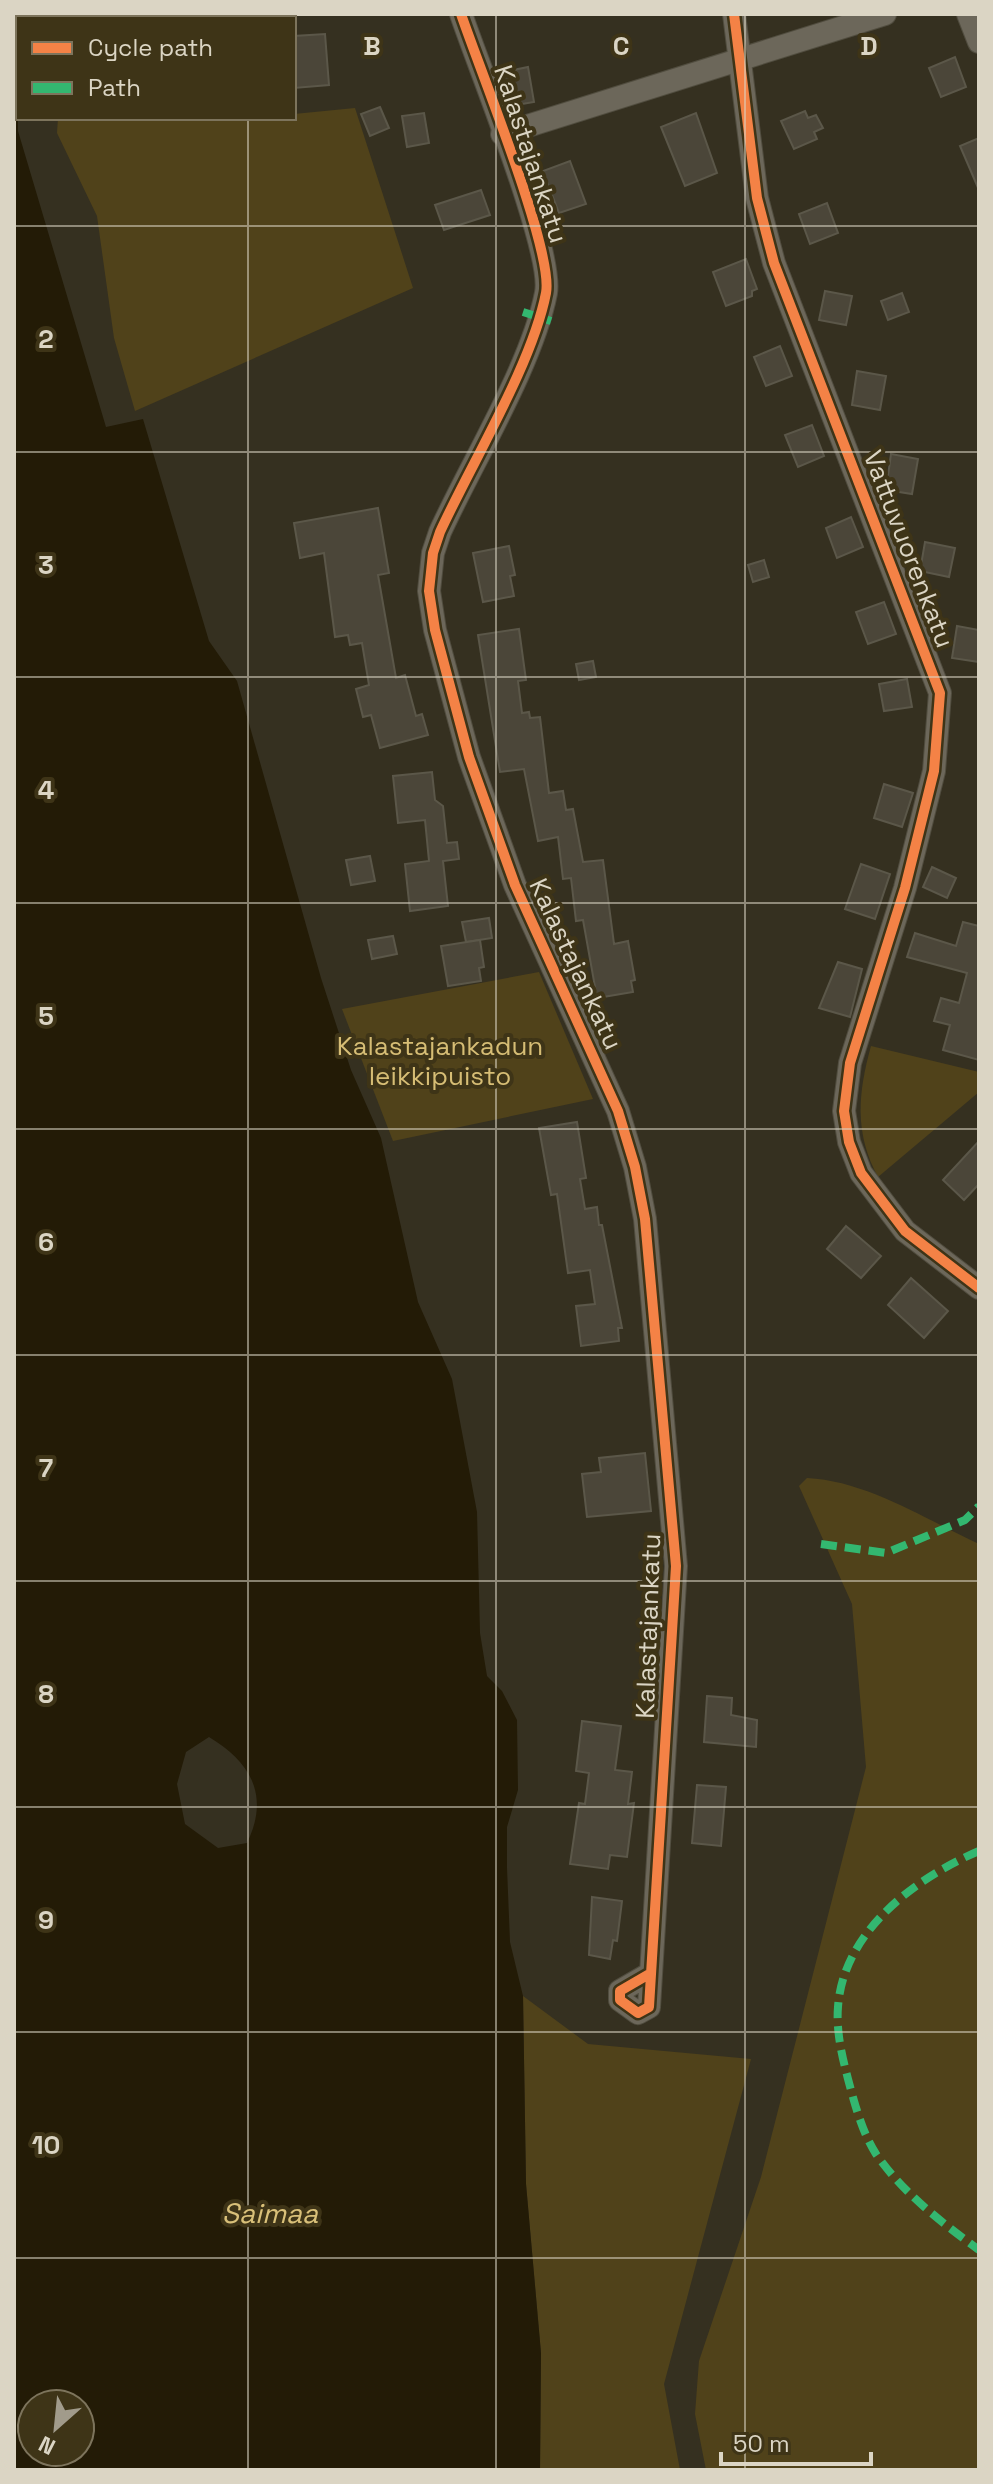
<svg xmlns="http://www.w3.org/2000/svg" width="993" height="2484" font-family="'Space Grotesk',sans-serif">
<rect width="100%" height="100%" fill="#353020"/>
<g fill="#50421a">
<rect x="67" y="14" width="179" height="4"/>
<polygon points="355,108 413,288 135,411 114,338 97,216 57,133 58,118 294,118 294,114"/>
<polygon points="539,972 593,1099 393,1141 342,1009"/>
<path d="M871 1046 979 1072V1092L878 1177C854 1133 858 1093 871 1046Z"/>
<path d="M807 1478C867 1481 925 1519 979 1544V2470H706L695 2414 699 2361 761 2177 866 1767 852 1604 799 1486Z"/>
<polygon points="523,1996 588,2044 751,2059 664,2384 680,2470 540,2470 541,2353 526,2184"/>
</g>
<path fill="#231b06" fill-rule="evenodd" d="M14 14H21L18 18V131L106 427 143 419 209 641 237 681 321 978 351 1070 381 1138 418 1302 452 1379 477 1512 480 1633 487 1676 502 1691 517 1720 518 1790 507 1827V1868L510 1942 523 1996 526 2184 541 2353 540 2470H14ZM209 1737C251 1762 270 1796 247 1843L218 1848 185 1824 177 1784 186 1752ZM32 2404H80V2452H32Z"/>
<g fill="#4b4639" stroke="#5b5749" stroke-width="2">
<polygon points="325,34 329,85 294,88 294,36"/>
<polygon points="955,57 966,87 941,97 929,68"/>
<polygon points="528,67 534,102 510,106 499,73"/>
<polygon points="380,107 389,128 370,136 361,114"/>
<polygon points="805,111 808,118 816,115 823,128 814,132 817,139 794,149 781,121"/>
<polygon points="424,113 429,143 407,147 402,116"/>
<polygon points="696,113 717,173 685,186 661,127"/>
<polygon points="979,138 979,190 960,146"/>
<polygon points="570,161 586,204 559,213 543,171"/>
<polygon points="481,190 490,215 444,230 435,205"/>
<polygon points="827,203 838,233 810,244 799,214"/>
<polygon points="746,259 757,289 752,291 752,296 726,306 713,272"/>
<polygon points="825,291 852,296 846,325 819,320"/>
<polygon points="902,293 909,312 888,320 881,301"/>
<polygon points="780,346 792,376 766,386 754,357"/>
<polygon points="857,371 886,376 880,410 852,405"/>
<polygon points="812,425 824,456 798,467 785,435"/>
<polygon points="891,454 918,459 912,494 886,490"/>
<polygon points="378,508 389,573 378,575 396,678 405,675 416,716 422,714 428,735 380,748 371,715 363,717 356,689 369,685 362,643 350,645 348,635 335,637 324,553 300,558 294,523"/>
<polygon points="851,517 863,547 837,558 826,528"/>
<polygon points="925,542 955,548 949,577 920,571"/>
<polygon points="509,546 515,575 510,576 514,596 483,602 473,553"/>
<polygon points="764,560 769,577 753,582 748,565"/>
<polygon points="884,602 896,634 868,644 856,612"/>
<polygon points="957,626 979,630 979,662 952,658"/>
<polygon points="519,629 526,680 518,681 522,713 529,712 530,718 540,717 549,793 563,791 566,810 573,809 583,862 603,860 614,944 628,941 635,980 631,981 633,992 597,998 583,920 576,921 571,878 563,879 558,837 538,841 524,769 500,772 478,635"/>
<polygon points="593,661 596,677 579,680 576,664"/>
<polygon points="907,679 912,707 884,711 879,684"/>
<polygon points="432,772 435,800 443,806 447,843 457,842 459,859 443,861 448,906 410,911 405,864 429,861 425,820 398,823 393,776"/>
<polygon points="884,784 913,793 902,827 874,818"/>
<polygon points="370,856 375,881 351,885 346,860"/>
<polygon points="861,864 890,874 875,919 845,909"/>
<polygon points="932,867 956,878 947,898 923,887"/>
<polygon points="489,918 492,938 466,942 462,922"/>
<polygon points="963,922 979,926 979,1060 943,1050 950,1025 934,1021 941,998 959,1003 967,973 907,957 915,933 956,946"/>
<polygon points="393,936 397,954 372,959 368,940"/>
<polygon points="480,940 484,967 479,968 481,981 448,986 441,946"/>
<polygon points="838,962 862,969 850,1017 819,1008"/>
<polygon points="577,1122 586,1178 580,1179 585,1209 597,1207 599,1225 602,1225 622,1328 618,1328 619,1341 581,1346 576,1306 595,1304 590,1270 568,1273 557,1194 551,1195 539,1128"/>
<polygon points="979,1141 979,1184 964,1200 943,1180"/>
<polygon points="846,1226 881,1256 861,1278 827,1249"/>
<polygon points="911,1278 948,1311 924,1338 888,1305"/>
<polygon points="645,1453 651,1511 587,1517 582,1474 601,1472 599,1458"/>
<polygon points="707,1696 732,1698 731,1715 757,1720 756,1747 704,1742"/>
<polygon points="582,1721 621,1726 615,1770 632,1772 628,1804 634,1803 627,1857 610,1855 608,1869 570,1864 579,1803 585,1804 589,1773 576,1771"/>
<polygon points="697,1785 726,1787 721,1846 692,1843"/>
<polygon points="592,1897 622,1901 617,1941 613,1940 610,1959 589,1955"/>
</g>
<g fill="none" stroke-linecap="round" stroke-linejoin="round">
<defs>
<g id="minor">
<path d="M461 14C478 65 554 251 546 293 532 365 472 462 440 532L433 553 429 591 435 630 469 757 515 885 618 1111 635 1167 645 1219 676 1566 649 2007 638 2013 620 2000V1991L651 1973"/>
<polyline points="734,14 757,198 774,263 940,693 934,771 905,888 850,1063 844,1111 849,1142 861,1173 905,1231 979,1288"/>
<polyline points="968,14 979,42"/>
<polyline points="502,134 885,14"/>
</g>
</defs>
<use href="#minor" stroke="#514d3f" stroke-width="24"/>
<use href="#minor" stroke="#6c675a" stroke-width="22"/>
<g stroke="#33b770" stroke-width="8" stroke-dasharray="16 8" stroke-linecap="butt">
<polyline points="523,312 551,321"/>
<polyline points="821,1544 886,1553 965,1520 979,1506"/>
<path d="M979 1851C915 1878 843 1932 838 2007 836 2031 842 2056 848 2079 855 2105 862 2132 876 2154 903 2193 941 2222 979 2250"/>
</g>
<defs>
<g id="cycleway">
<path d="M461 14C478 65 554 251 546 293 532 365 472 462 440 532L433 553 429 591 435 630 469 757 515 885 618 1111 635 1167 645 1219 676 1566 649 2007 638 2013 620 2000V1991L651 1973"/>
<polyline points="734,14 757,198 774,263 940,693 934,771 905,888 850,1063 844,1111 849,1142 861,1173 905,1231 979,1288"/>
</g>
</defs>
<use href="#cycleway" stroke="#3e3417" stroke-width="15"/>
<use href="#cycleway" stroke="#f48246" stroke-width="10"/>
</g>
<path fill="none" stroke="#dbd5c4" stroke-width="2" stroke-opacity="0.55" d="M248 14V18M496 14V2470M745 14V2470M248 118V2470M14 226H979M14 452H979M14 677H979M14 903H979M14 1129H979M14 1355H979M14 1581H979M14 1807H979M14 2032H979M14 2258H979"/>
<g text-anchor="middle" stroke-width="8" stroke-linejoin="round" paint-order="stroke">
<g font-size="26" fill="#dbd5c4" stroke="#3e3417">
<text transform="translate(531 154) rotate(72)" y="9">Kalastajankatu</text>
<text transform="translate(909 549) rotate(69)" y="9">Vattuvuorenkatu</text>
<text transform="translate(576 964) rotate(65)" y="9">Kalastajankatu</text>
<text transform="translate(648 1626) rotate(-88)" y="9">Kalastajankatu</text>
</g>
<g font-size="26" fill="#d6bd75" stroke="#3e3417">
<text x="440" y="1055">Kalastajankadun<tspan x="440" dy="30">leikkipuisto</tspan></text>
</g>
<g font-size="28" font-style="italic" fill="#d9c079" stroke="#3e3417">
<text x="270" y="2223">Saimaa</text>
</g>
</g>
<g font-size="26" text-anchor="middle" font-weight="bold" fill="#dbd5c4" stroke="#3e3417" stroke-width="8" stroke-linejoin="round" paint-order="stroke">
<text x="372" y="55">B</text>
<text x="621" y="55">C</text>
<text x="869" y="55">D</text>
<text x="46" y="348">2</text>
<text x="46" y="574">3</text>
<text x="46" y="799">4</text>
<text x="46" y="1025">5</text>
<text x="46" y="1251">6</text>
<text x="46" y="1477">7</text>
<text x="46" y="1703">8</text>
<text x="46" y="1929">9</text>
<text x="46" y="2154">10</text>
</g>
<rect width="993" height="2484" fill="none" stroke="#dbd5c4" stroke-width="32"/>
<rect x="16" y="16" width="280" height="104" fill="#3e3417" stroke="#7d745c" stroke-width="2"/>
<rect x="32" y="42" width="40" height="12" fill="#f48246" stroke="#7d745c" stroke-width="2"/>
<text x="88" y="56" font-size="24" fill="#dbd5c4">Cycle path</text>
<rect x="32" y="82" width="40" height="12" fill="#33b770" stroke="#7d745c" stroke-width="2"/>
<text x="88" y="96" font-size="24" fill="#dbd5c4">Path</text>
<g transform="translate(56 2428) rotate(207)"><circle r="38" fill="#3e3417" stroke="#7d745c" stroke-width="2"/>
<path d="M0-6L14 30L0 20L-14 30Z" fill="#a19b8b"/>
<text y="-12" font-size="22" font-weight="bold" text-anchor="middle" fill="#dbd5c4">N</text>
</g>
<path d="M721 2452v12h150v-12" fill="none" stroke="#dbd5c4" stroke-width="4"/>
<text x="733" y="2452" font-size="24" fill="#dbd5c4" stroke="#3e3417" stroke-width="6" paint-order="stroke">50 m</text>
</svg>
